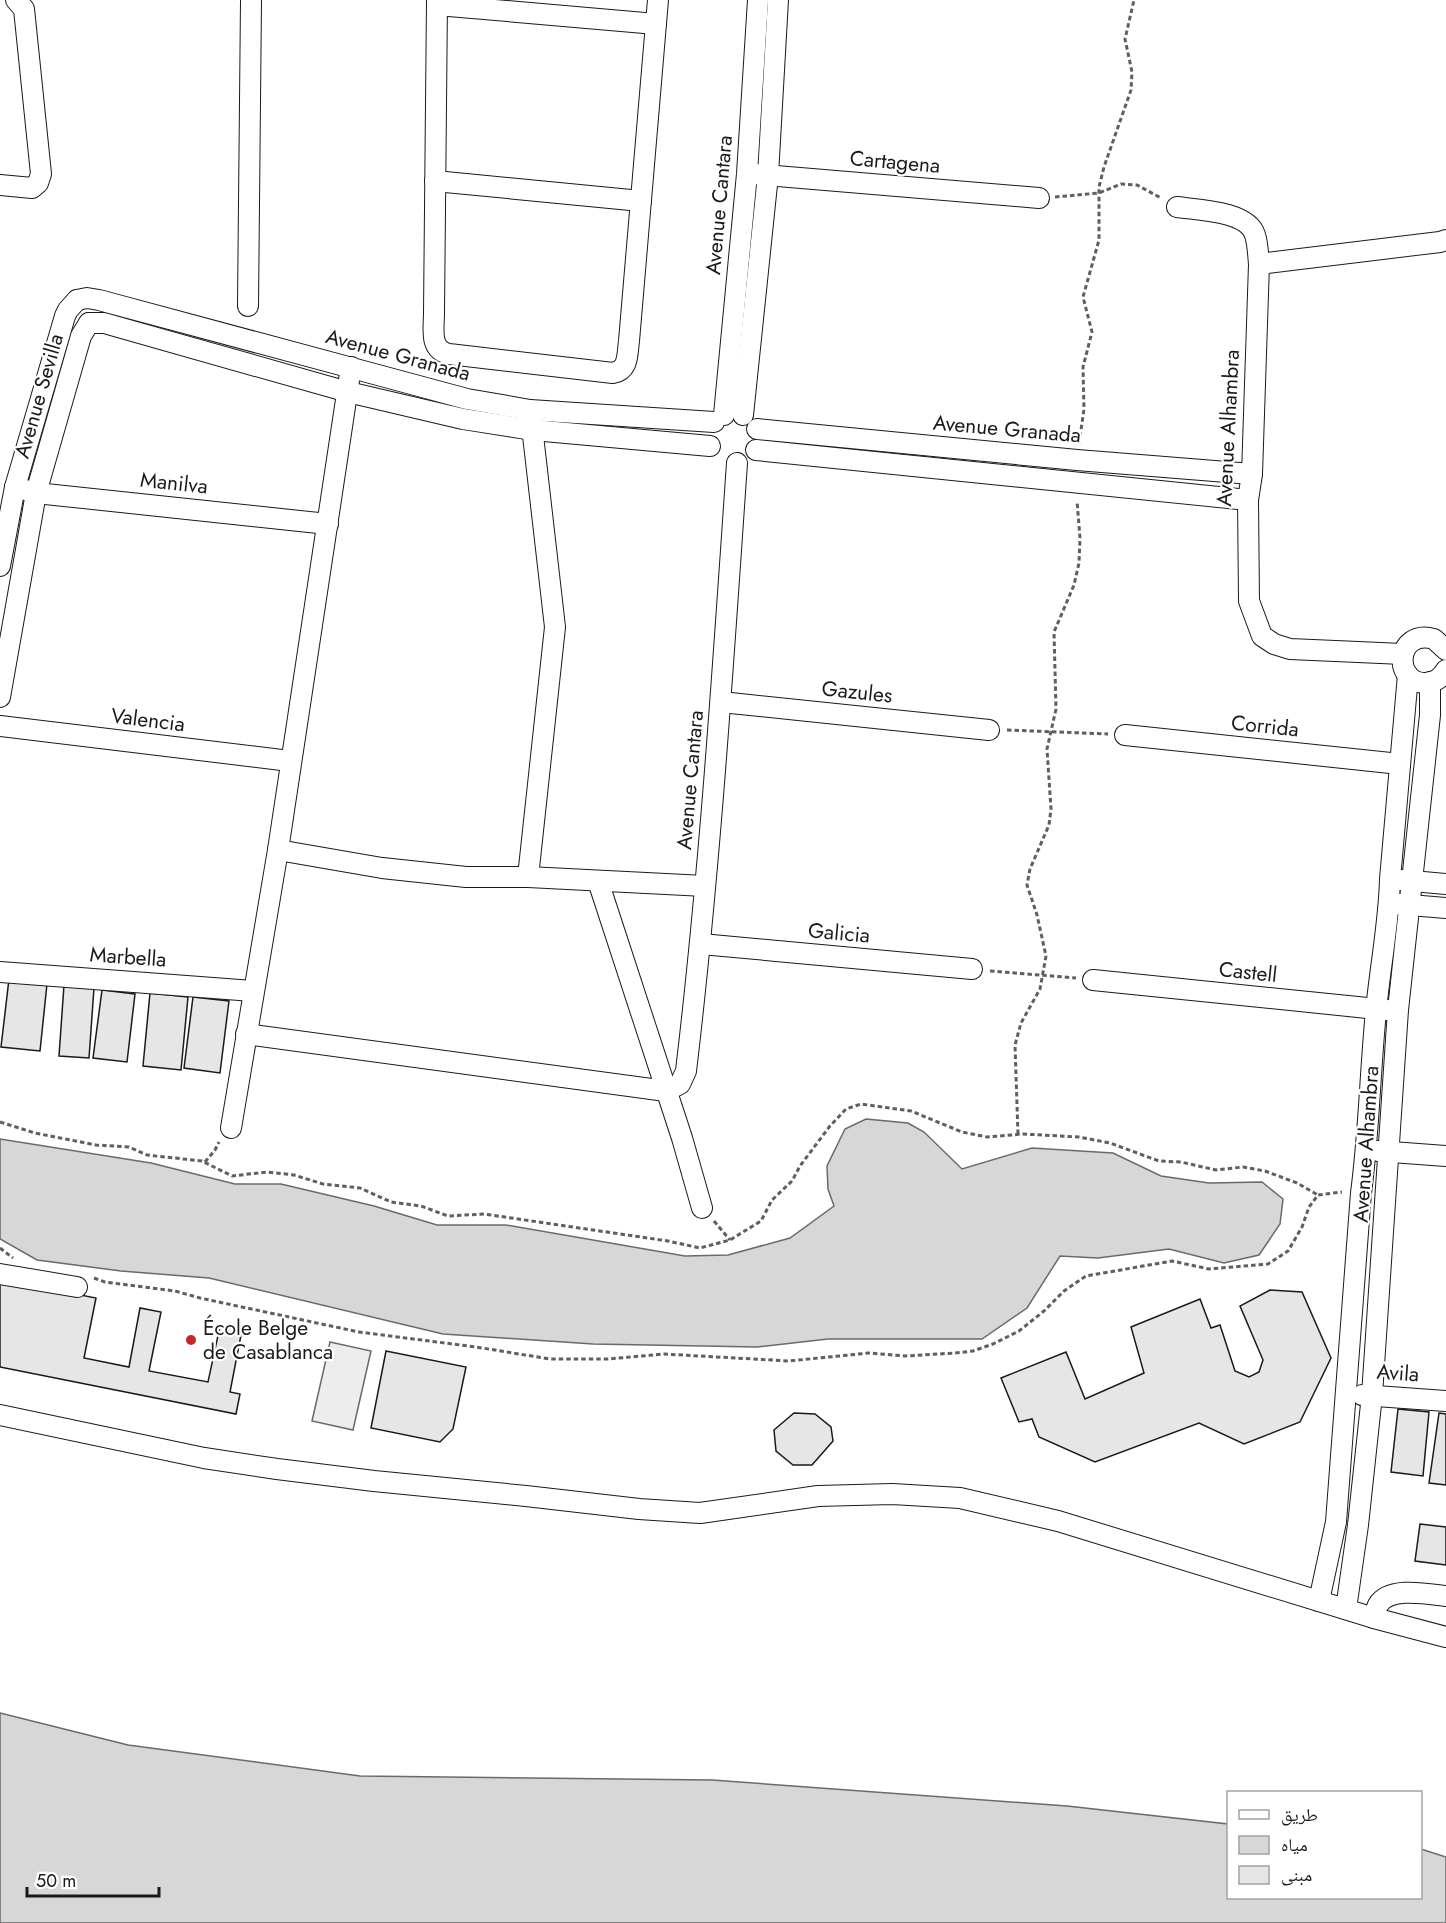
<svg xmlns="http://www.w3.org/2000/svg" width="1446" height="1923" viewBox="0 0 1446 1923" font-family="Jost,'Noto Naskh Arabic',sans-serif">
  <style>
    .built { fill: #ededed; stroke: #6a6a6a; stroke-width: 1.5 }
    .water { fill: #d7d7d7; stroke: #6a6a6a; stroke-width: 1.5 }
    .building { fill: #e6e6e6; stroke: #1a1a1a; stroke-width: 1.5 }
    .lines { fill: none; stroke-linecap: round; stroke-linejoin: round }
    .minor-casing { stroke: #1a1a1a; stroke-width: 22 }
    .path { stroke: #5f5f5f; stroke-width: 3; stroke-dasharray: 4.5 3; stroke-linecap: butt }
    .minor { stroke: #fff; stroke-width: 20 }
    .poi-dot { fill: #c62828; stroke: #fff; stroke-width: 2 }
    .labels { text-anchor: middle; stroke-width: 4.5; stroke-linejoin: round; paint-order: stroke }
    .street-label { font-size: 21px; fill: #1a1a1a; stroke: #fff }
    .poi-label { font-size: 21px; fill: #1a1a1a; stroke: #fff; text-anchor: start }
  </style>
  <rect width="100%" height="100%" fill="#fff"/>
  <polygon class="built" points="330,1342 371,1351 353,1430 312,1421"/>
  <g class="water">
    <polygon points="866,1119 908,1123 924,1132 962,1169 1032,1148 1113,1153 1161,1176 1209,1183 1262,1182 1283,1199 1280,1224 1259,1255 1224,1263 1169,1249 1098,1258 1060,1256 1027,1308 982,1339 828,1339 757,1347 593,1344 443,1334 209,1278 121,1271 37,1260 0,1239 0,1139 151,1163 235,1184 281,1184 374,1206 437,1225 506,1225 685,1256 728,1255 790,1238 834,1206 828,1189 827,1166 845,1129"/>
    <polygon points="0,1713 128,1745 360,1776 712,1780 1067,1806 1228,1824 1228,1898 1420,1898 1421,1849 1446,1857 1446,1923 0,1923"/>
  </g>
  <g class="building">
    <polygon points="9,979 47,984 40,1051 1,1047"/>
    <polygon points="64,985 94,988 89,1058 59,1056"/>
    <polygon points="102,990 135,994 127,1062 93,1058"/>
    <polygon points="150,993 188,997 181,1070 143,1066"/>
    <polygon points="193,997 229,1001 220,1073 184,1068"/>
    <polygon points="0,1279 96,1298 84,1358 129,1367 140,1308 161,1312 149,1371 208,1382 220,1326 242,1330 230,1392 240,1394 236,1414 0,1367"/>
    <polygon points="1270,1290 1302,1292 1331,1358 1300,1422 1244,1444 1199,1423 1095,1462 1039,1437 1032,1419 1019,1422 1001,1378 1066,1352 1085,1399 1144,1373 1131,1327 1200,1299 1211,1328 1220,1325 1235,1371 1249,1377 1259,1372 1263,1360 1240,1306"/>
    <polygon points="386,1351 466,1367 453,1429 440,1442 371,1428"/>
    <polygon points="1398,1409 1429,1412 1423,1476 1391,1472"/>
    <polygon points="794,1413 815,1414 831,1427 833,1441 812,1465 793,1465 776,1451 774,1430"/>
    <polygon points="1439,1413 1446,1414 1446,1485 1429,1483"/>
    <polygon points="1420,1524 1446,1527 1446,1565 1415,1561"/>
  </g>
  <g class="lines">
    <g class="minor-casing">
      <g id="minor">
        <path d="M437 0 434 313C434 329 429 350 449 354L613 373C629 370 627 355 629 341L658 0"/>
        <polyline points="437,5 656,24"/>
        <polyline points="754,174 1039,198"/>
        <polyline points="435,181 641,201"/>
        <polyline points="0,185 32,188 38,183 41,174 24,9 16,0"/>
        <path d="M1177 207C1198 210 1248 211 1255 235 1258 244 1258 255 1259 264"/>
        <polyline points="77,300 87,298 99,300 467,399 530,410 714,422"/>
        <polyline points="248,306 251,0"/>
        <polyline points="89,323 104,323 348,392 463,419 533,430 710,446"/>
        <polyline points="724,415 747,174 758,0"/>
        <polyline points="743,415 768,175 778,0"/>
        <polyline points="757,429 1077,460 1252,474"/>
        <polyline points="756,450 1248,500"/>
        <polyline points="15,487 36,493 328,524"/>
        <polyline points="0,566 15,487 65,316 68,310 77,300"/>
        <path d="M1446 650 1434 639C1395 628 1392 685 1427 683 1436 682 1442 677 1446 670"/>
        <polyline points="1403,654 1290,649 1274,644 1262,636 1249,601 1248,500 1252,474 1259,264 1440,242 1446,240"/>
        <polyline points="0,697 36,493 81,336 89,323"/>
        <polyline points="721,702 989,730"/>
        <polyline points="0,726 290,761"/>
        <polyline points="1125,735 1400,764"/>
        <polyline points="278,850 382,868 466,877 528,877 705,886"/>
        <polyline points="528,877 555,627 531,418"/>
        <polyline points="1401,880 1446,884"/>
        <polyline points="598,881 682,1138 702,1208"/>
        <polyline points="1398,904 1446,908"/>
        <polyline points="701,944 972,969"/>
        <polyline points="0,972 253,991"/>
        <polyline points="1093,980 1387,1010"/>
        <polyline points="246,1034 666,1091"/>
        <path d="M666 1091 680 1084 686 1071C710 869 723 666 737 463"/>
        <polyline points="231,1128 278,850 351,367"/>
        <polyline points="1378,1151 1446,1156"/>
        <polyline points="0,1274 77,1287"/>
        <polyline points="1362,1395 1446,1401"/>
        <polyline points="0,1415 204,1458 277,1469 374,1481 526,1496 639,1509 700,1513 818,1496 892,1494 960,1498 1058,1521 1374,1618 1446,1637"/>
        <path d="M1319 1601 1336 1522 1361 1193C1369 1133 1370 1072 1376 1011 1380 967 1389 923 1390 879L1408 675"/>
        <polyline points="1346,1609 1358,1525 1372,1395 1398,1010 1430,715 1430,682"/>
        <path d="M1374 1618C1375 1614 1376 1609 1378 1605 1389 1586 1428 1594 1446 1596"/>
      </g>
    </g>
    <g class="path">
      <polyline points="1055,197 1099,193 1121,184 1137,185 1161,198"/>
      <polyline points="1079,444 1084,409 1083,367 1092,332 1083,297 1099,240 1099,187 1104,167 1131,90 1132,72 1125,39 1134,0"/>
      <polyline points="1007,730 1108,734"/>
      <polyline points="990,971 1076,978"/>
      <polyline points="0,1122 35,1133 96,1145 129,1147 147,1155 202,1161 232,1176 267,1172 294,1175 323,1184 360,1188 391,1202 421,1206 448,1216 484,1214 668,1241 700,1248 730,1240 761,1221 772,1200 792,1181 800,1166 830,1126 846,1109 861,1104 911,1111 962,1132 987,1137 1023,1134 1079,1137 1110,1143 1159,1161 1181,1162 1216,1170 1243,1167 1265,1171 1297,1183 1318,1195"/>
      <polyline points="1018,1134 1015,1045 1021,1023 1040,989 1046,956 1037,915 1027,885 1030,869 1049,825 1051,809 1047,749 1056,709 1054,632 1074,585 1079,563 1080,538 1077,501"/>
      <polyline points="205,1162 215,1150 219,1142"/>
      <polyline points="714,1221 730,1240"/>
      <polyline points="0,1248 13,1258"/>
      <polyline points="94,1278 105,1282 175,1291 200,1298 359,1332 476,1347 550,1359 608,1359 664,1354 789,1361 869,1353 905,1356 955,1353 973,1351 993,1344 1019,1331 1044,1311 1064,1291 1086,1276 1172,1261 1209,1269 1268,1264 1288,1251 1302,1227 1309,1207 1318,1195 1342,1192"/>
    </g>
    <use href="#minor" class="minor"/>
  </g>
  <circle class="poi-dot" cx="191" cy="1340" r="6"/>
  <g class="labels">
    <g class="street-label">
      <text transform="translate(895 162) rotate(5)" y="7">Cartagena</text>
      <text transform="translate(719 205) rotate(-85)" y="7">Avenue Cantara</text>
      <text transform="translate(398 355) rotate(15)" y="7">Avenue Granada</text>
      <text transform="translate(39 396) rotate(-74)" y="7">Avenue Sevilla</text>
      <text transform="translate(1228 428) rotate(-87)" y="7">Avenue Alhambra</text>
      <text transform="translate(1007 429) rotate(5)" y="7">Avenue Granada</text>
      <text transform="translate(174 483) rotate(6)" y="7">Manilva</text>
      <text transform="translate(857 692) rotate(6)" y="7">Gazules</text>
      <text transform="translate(148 720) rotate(7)" y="7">Valencia</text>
      <text transform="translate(1265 726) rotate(6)" y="7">Corrida</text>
      <text transform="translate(690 780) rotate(-85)" y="7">Avenue Cantara</text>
      <text transform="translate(839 933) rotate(5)" y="7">Galicia</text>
      <text transform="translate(128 957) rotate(4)" y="7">Marbella</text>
      <text transform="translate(1248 972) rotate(6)" y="7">Castell</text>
      <text transform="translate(1366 1144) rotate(-86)" y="7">Avenue Alhambra</text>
      <text transform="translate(1398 1373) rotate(4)" y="7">Avila</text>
    </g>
    <g class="poi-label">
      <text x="203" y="1335">École Belge<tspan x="203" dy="24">de Casablanca</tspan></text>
    </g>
  </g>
  <rect x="1227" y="1791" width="195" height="108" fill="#ffffff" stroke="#a3a3a3" stroke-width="1.5"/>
  <rect x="1239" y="1810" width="30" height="9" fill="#ffffff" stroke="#a3a3a3" stroke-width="1.5"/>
  <text x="1281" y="1821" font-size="18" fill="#1a1a1a">طريق</text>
  <rect x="1239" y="1836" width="30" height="18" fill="#d7d7d7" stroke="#a3a3a3" stroke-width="1.5"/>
  <text x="1281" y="1851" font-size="18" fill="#1a1a1a">مياه</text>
  <rect x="1239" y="1866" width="30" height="18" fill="#e6e6e6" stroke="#a3a3a3" stroke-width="1.5"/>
  <text x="1281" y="1881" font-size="18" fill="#1a1a1a">مبنى</text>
  <path d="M27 1887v9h132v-9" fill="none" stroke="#1a1a1a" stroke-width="3"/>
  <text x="36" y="1887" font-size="18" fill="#1a1a1a" stroke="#ffffff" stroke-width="4.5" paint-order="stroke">50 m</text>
</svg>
